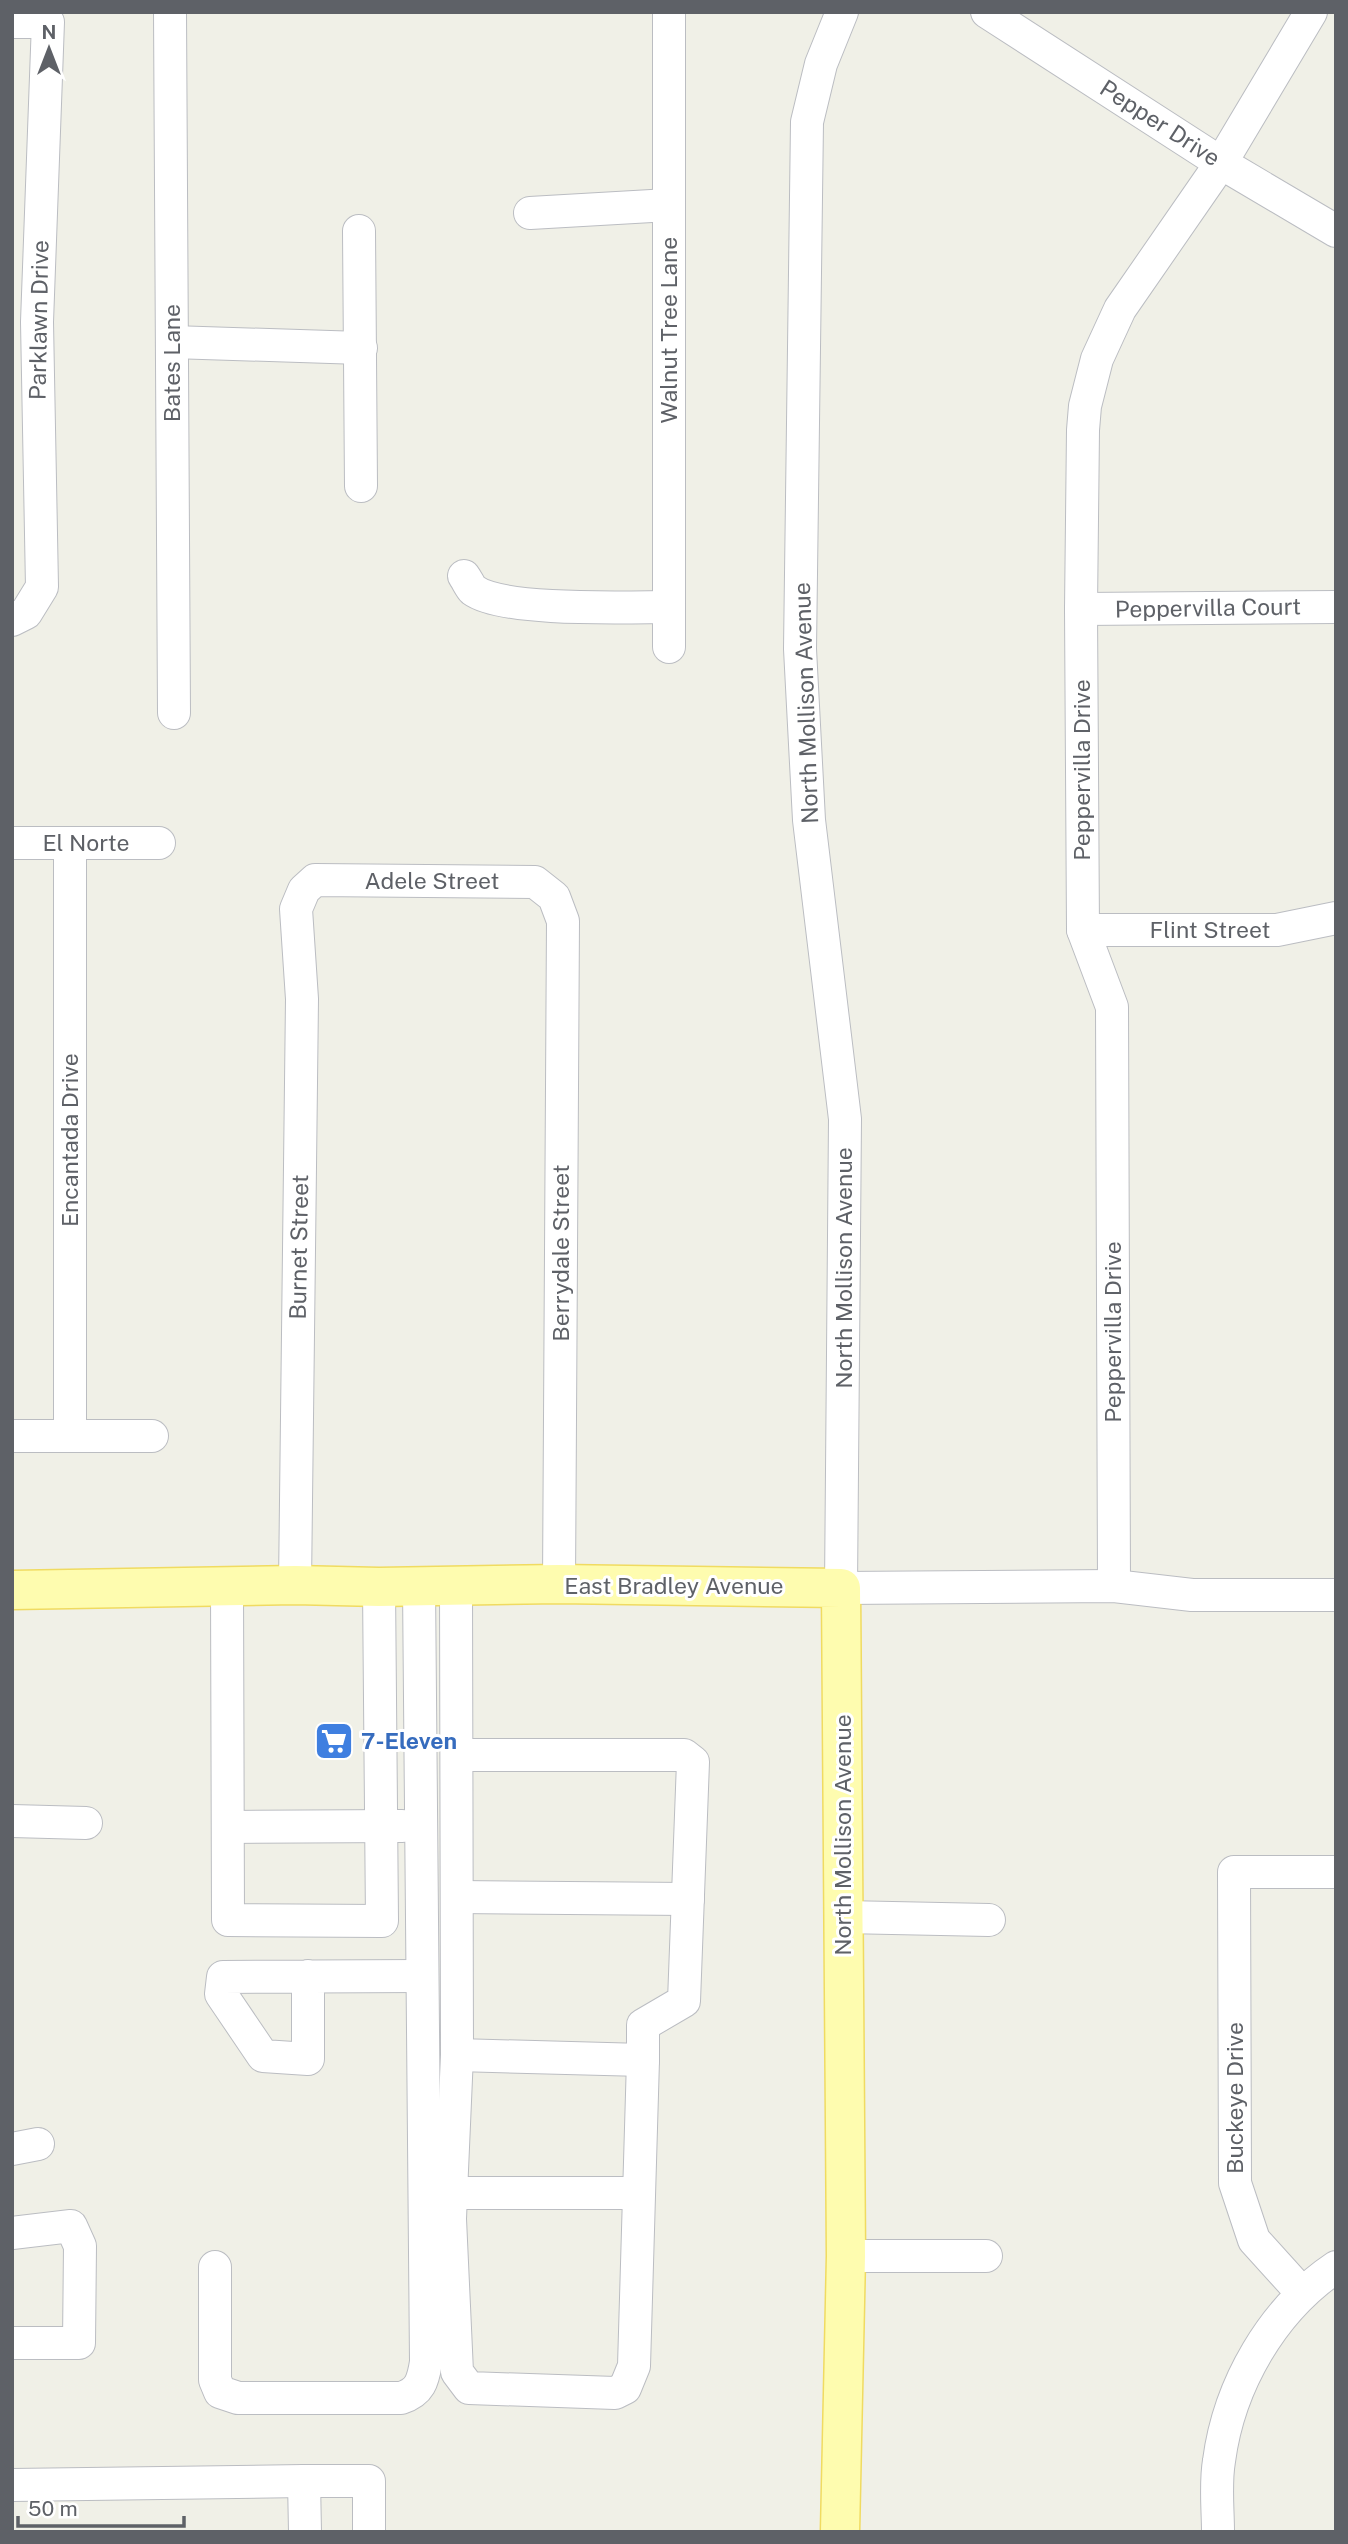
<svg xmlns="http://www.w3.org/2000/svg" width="1348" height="2544" viewBox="0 0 1348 2544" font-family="'Public Sans',sans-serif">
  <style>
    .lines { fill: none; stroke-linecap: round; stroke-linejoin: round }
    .minor-casing { stroke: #bbbdc2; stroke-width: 34 }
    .major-casing { stroke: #f0db61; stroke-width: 41 }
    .minor { stroke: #fff; stroke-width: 32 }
    .major { stroke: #fefcaf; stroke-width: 38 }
    .labels { text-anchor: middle; stroke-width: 6; stroke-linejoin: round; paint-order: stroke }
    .street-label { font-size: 23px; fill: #5e6167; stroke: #fff }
    .shop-label { font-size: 23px; font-weight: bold; fill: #366cbe; stroke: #fff; text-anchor: start }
  </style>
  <rect width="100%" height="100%" fill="#f0f0e7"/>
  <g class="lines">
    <g class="minor-casing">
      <g id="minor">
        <polyline points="170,12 174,713"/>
        <polyline points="669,12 669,647"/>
        <polyline points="842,12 821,64 807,122 800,649 809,820 845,1119 841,1588 1114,1586 1192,1595 1336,1595"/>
        <polyline points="987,12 1221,163 1336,231"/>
        <polyline points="12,22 48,22 37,322 42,587 26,613 12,620"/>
        <polyline points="530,213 669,205"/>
        <polyline points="359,231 361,486"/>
        <polyline points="172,342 361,348"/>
        <path d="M464 576C467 580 470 587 473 590 503 612 629 607 669 607"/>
        <polyline points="1081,609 1336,607"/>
        <polyline points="12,843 159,843"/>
        <polyline points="70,843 70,1436"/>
        <polyline points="1083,930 1277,930 1336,918"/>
        <polyline points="12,1436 152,1436"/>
        <polyline points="295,1585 302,999 296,909 304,890 315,880 535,882 554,897 563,921 559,1584"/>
        <polyline points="227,1586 228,1920 382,1921 379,1587"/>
        <polyline points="1114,1586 1112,1007 1083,930 1081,609 1083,430 1085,406 1097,359 1120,309 1221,163 1311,12"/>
        <polyline points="457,1755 684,1755 693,1762 684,2001 643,2025 643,2060 634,2366 625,2388 615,2393 469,2388 457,2372 450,2219 451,2193 639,2193"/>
        <polyline points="12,1821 86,1823"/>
        <polyline points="228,1827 402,1826"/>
        <polyline points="457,1897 688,1899"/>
        <polyline points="844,1917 989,1920"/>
        <polyline points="308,1976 308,2059 263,2056 221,1994 223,1977 422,1976"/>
        <polyline points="457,2055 643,2060"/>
        <polyline points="12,2149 38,2144"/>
        <polyline points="451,2193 457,2055 456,1585"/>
        <polyline points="12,2233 71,2226 80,2246 79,2343 12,2343"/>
        <polyline points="846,2256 986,2256"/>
        <path d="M215 2267V2380L220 2392 238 2398H401C420 2392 423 2381 426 2362L419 1586"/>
        <polyline points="1302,2293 1254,2240 1235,2183 1234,1872 1336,1872"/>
        <polyline points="12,2485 304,2481"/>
        <polyline points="305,2532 304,2481 369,2481 369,2532"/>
        <path d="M1218 2532C1218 2509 1215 2484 1219 2461 1229 2385 1272 2310 1336 2267"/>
      </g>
    </g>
    <g class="major-casing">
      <polyline id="major" points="12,1590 295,1585 379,1587 559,1584 841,1588 846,2256 840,2532"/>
    </g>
    <use href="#minor" class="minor"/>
    <use href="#major" class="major"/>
  </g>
  <defs>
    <g id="supermarket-square" transform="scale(2.0125)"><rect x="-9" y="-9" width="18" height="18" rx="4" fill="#3f7fe0" stroke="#fff"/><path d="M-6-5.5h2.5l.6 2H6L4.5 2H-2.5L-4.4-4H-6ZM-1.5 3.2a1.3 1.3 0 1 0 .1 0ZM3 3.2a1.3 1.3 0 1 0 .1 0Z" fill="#fff"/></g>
  </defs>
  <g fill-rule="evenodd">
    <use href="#supermarket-square" x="334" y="1741"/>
  </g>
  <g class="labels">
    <g class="street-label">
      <text transform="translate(1160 123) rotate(33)" y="8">Pepper Drive</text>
      <text transform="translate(39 320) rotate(-89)" y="8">Parklawn Drive</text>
      <text transform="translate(669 330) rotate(-90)" y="8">Walnut Tree Lane</text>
      <text transform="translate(172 363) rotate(-90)" y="8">Bates Lane</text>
      <text transform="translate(1208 608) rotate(-1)" y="8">Peppervilla Court</text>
      <text transform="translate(806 703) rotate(-92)" y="8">North Mollison Avenue</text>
      <text transform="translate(1082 770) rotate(-90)" y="8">Peppervilla Drive</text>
      <text x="86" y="851">El Norte</text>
      <text x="432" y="889">Adele Street</text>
      <text x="1210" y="938">Flint Street</text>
      <text transform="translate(70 1140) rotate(-90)" y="8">Encantada Drive</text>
      <text transform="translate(299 1247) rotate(-89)" y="8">Burnet Street</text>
      <text transform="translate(561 1253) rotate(-90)" y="8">Berrydale Street</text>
      <text transform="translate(844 1268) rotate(-90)" y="8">North Mollison Avenue</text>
      <text transform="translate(1113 1332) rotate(-90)" y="8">Peppervilla Drive</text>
      <text x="674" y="1594">East Bradley Avenue</text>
      <text transform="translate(843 1835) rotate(-90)" y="8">North Mollison Avenue</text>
      <text transform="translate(1235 2098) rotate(-90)" y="8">Buckeye Drive</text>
    </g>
    <g class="shop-label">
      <text x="361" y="1749">7-Eleven</text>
    </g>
  </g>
  <rect width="1348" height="2544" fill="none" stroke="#5e6167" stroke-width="28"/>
  <g transform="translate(49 49)" stroke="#ffffff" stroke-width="5" paint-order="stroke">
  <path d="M0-5L12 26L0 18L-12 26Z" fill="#5e6167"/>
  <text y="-10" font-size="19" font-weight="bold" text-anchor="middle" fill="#5e6167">N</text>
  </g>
  <path d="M18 2516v10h166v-10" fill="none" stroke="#5e6167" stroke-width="3.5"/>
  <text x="28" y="2516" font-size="21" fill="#5e6167" stroke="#ffffff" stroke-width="5" paint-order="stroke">50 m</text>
</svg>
